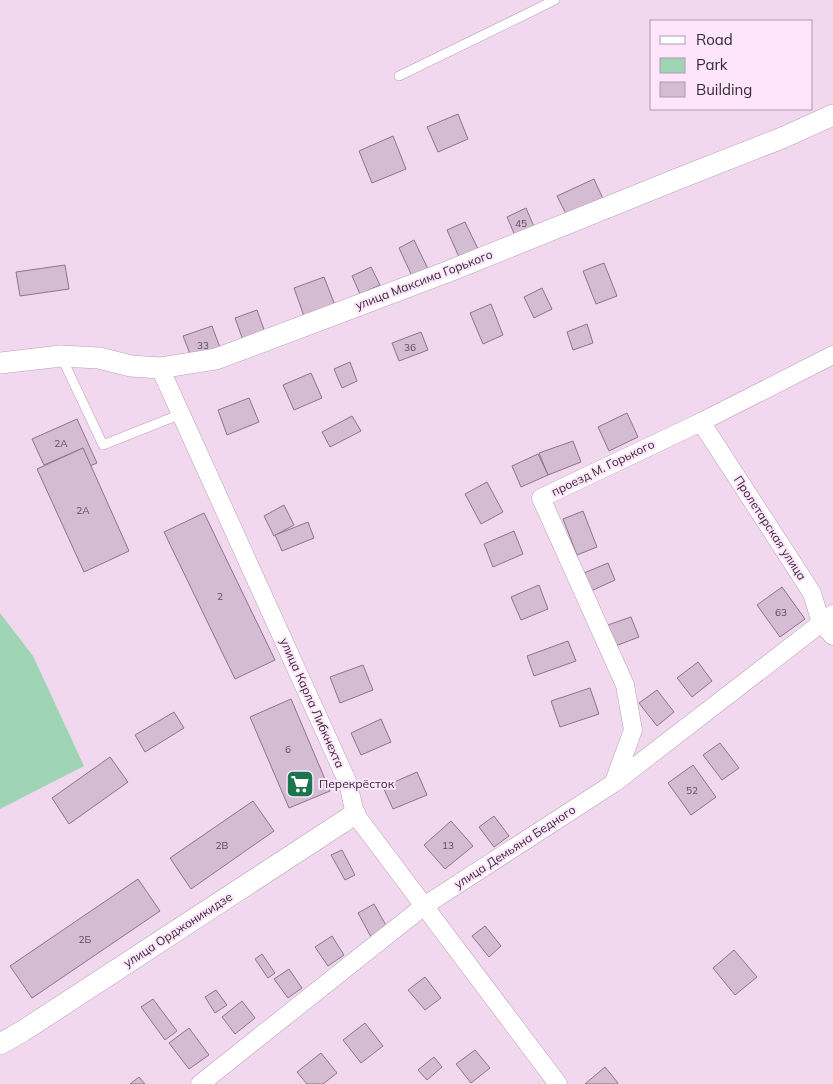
<svg xmlns="http://www.w3.org/2000/svg" width="833" height="1084" viewBox="0 0 833 1084" font-family="Mulish,sans-serif">
  <style>
    .green { fill: #9fd5b5 }
    .building { fill: #d4bcd2; stroke: #8c768b }
    .lines { fill: none; stroke-linecap: round; stroke-linejoin: round }
    .service-casing { stroke: #b8a1b7; stroke-width: 10 }
    .minor-casing { stroke: #b8a1b7; stroke-width: 19 }
    .tertiary-casing { stroke: #b8a1b7; stroke-width: 22 }
    .service { stroke: #fff; stroke-width: 9 }
    .minor { stroke: #fff; stroke-width: 18 }
    .tertiary { stroke: #fff; stroke-width: 21 }
    .labels { text-anchor: middle; stroke-width: 4; stroke-linejoin: round; paint-order: stroke }
    .number-label { font-size: 10px; fill: #5b4e5a }
    .street-label { font-size: 12px; fill: #332a32; stroke: #fee5fc }
    .poi-label { font-size: 12px; fill: #332a32; stroke: #fee5fc; text-anchor: start }
  </style>
  <rect width="100%" height="100%" fill="#f1d8ef"/>
  <polygon class="green" points="0,613 33,656 84,766 0,809"/>
  <g class="building">
    <polygon points="458,114 468,139 438,152 427,127"/>
    <polygon points="393,136 406,169 372,183 359,151"/>
    <polygon points="594,179 604,201 568,218 557,196"/>
    <polygon points="526,208 535,229 516,238 507,217"/>
    <polygon points="465,222 478,249 459,257 447,230"/>
    <polygon points="414,240 428,269 412,276 399,248"/>
    <polygon points="604,263 617,296 596,304 583,271"/>
    <polygon points="65,265 69,289 20,296 16,272"/>
    <polygon points="371,267 380,285 360,294 352,276"/>
    <polygon points="324,277 336,308 305,319 294,288"/>
    <polygon points="542,288 552,309 534,318 524,297"/>
    <polygon points="491,304 503,335 483,344 470,313"/>
    <polygon points="257,310 266,335 244,343 235,318"/>
    <polygon points="587,324 593,343 573,350 567,332"/>
    <polygon points="212,326 222,353 194,364 183,336"/>
    <polygon points="421,332 428,350 399,361 392,343"/>
    <polygon points="350,362 357,381 342,388 334,369"/>
    <polygon points="311,373 322,398 294,410 283,385"/>
    <polygon points="249,398 259,422 227,435 218,410"/>
    <polygon points="627,413 638,437 609,451 598,427"/>
    <polygon points="352,416 361,431 330,447 322,432"/>
    <polygon points="77,419 97,463 90,466 83,448 44,465 32,439"/>
    <polygon points="573,441 581,462 548,475 539,453"/>
    <polygon points="83,448 129,551 84,572 37,469"/>
    <polygon points="538,454 548,475 521,487 512,466"/>
    <polygon points="487,482 503,512 481,524 465,494"/>
    <polygon points="284,505 294,525 274,536 264,516"/>
    <polygon points="583,511 597,547 577,555 563,519"/>
    <polygon points="204,513 275,660 235,679 164,532"/>
    <polygon points="308,522 314,538 282,551 275,535"/>
    <polygon points="514,531 523,554 493,567 484,544"/>
    <polygon points="608,563 615,580 591,591 584,573"/>
    <polygon points="539,585 548,609 521,620 511,597"/>
    <polygon points="782,587 805,619 780,637 757,605"/>
    <polygon points="631,617 639,637 610,648 602,627"/>
    <polygon points="568,641 576,661 534,676 527,656"/>
    <polygon points="698,662 712,681 692,697 677,678"/>
    <polygon points="363,665 373,690 340,703 330,677"/>
    <polygon points="590,688 599,714 560,727 551,701"/>
    <polygon points="657,690 674,712 657,726 639,703"/>
    <polygon points="291,699 330,791 289,808 250,717"/>
    <polygon points="174,712 184,728 145,752 135,735"/>
    <polygon points="381,719 391,742 361,755 351,733"/>
    <polygon points="720,743 739,768 722,780 703,755"/>
    <polygon points="110,757 128,782 69,824 52,798"/>
    <polygon points="693,765 716,797 691,815 668,783"/>
    <polygon points="417,772 427,795 393,809 383,787"/>
    <polygon points="253,801 274,831 191,889 170,858"/>
    <polygon points="494,816 509,836 494,847 479,827"/>
    <polygon points="451,821 473,846 445,869 424,845"/>
    <polygon points="342,850 355,875 345,880 331,855"/>
    <polygon points="138,879 160,911 32,998 10,966"/>
    <polygon points="374,904 387,927 371,937 358,913"/>
    <polygon points="485,926 501,946 489,957 472,936"/>
    <polygon points="332,936 344,955 328,966 315,947"/>
    <polygon points="734,950 757,977 735,995 713,968"/>
    <polygon points="262,954 275,973 268,978 255,959"/>
    <polygon points="289,969 302,988 288,998 274,979"/>
    <polygon points="425,977 441,998 425,1010 408,990"/>
    <polygon points="216,990 227,1005 215,1013 205,997"/>
    <polygon points="153,999 177,1031 165,1040 141,1007"/>
    <polygon points="242,1001 255,1018 235,1034 222,1017"/>
    <polygon points="365,1023 383,1046 361,1063 343,1040"/>
    <polygon points="189,1028 209,1055 189,1069 169,1043"/>
    <polygon points="475,1050 490,1068 471,1083 456,1064"/>
    <polygon points="321,1053 337,1073 323,1084 307,1084 297,1072"/>
    <polygon points="434,1057 442,1067 427,1080 418,1070"/>
    <polygon points="605,1067 618,1083 617,1084 585,1084"/>
    <polygon points="139,1077 145,1084 130,1084"/>
  </g>
  <g class="lines">
    <g class="service-casing">
      <g id="service">
        <polyline points="399,76 555,0"/>
        <polyline points="61,356 103,445 181,414"/>
      </g>
    </g>
    <g class="minor-casing">
      <g id="minor">
        <polyline points="160,368 348,783 355,814 558,1084"/>
        <polyline points="701,422 812,593 821,623 833,636"/>
        <polyline points="614,782 633,730 625,685 541,498 701,422 833,355"/>
        <polyline points="200,1084 424,906 614,783 833,614"/>
      </g>
    </g>
    <g class="tertiary-casing">
      <g id="tertiary">
        <polyline points="0,363 61,356 99,358 131,366 160,368 216,359 447,272 680,178 782,138 833,115"/>
        <polyline points="0,1044 23,1031 355,814"/>
      </g>
    </g>
    <use href="#service" class="service"/>
    <use href="#minor" class="minor"/>
    <use href="#tertiary" class="tertiary"/>
  </g>
  <defs>
    <g id="supermarket-square" transform="scale(1.4375)"><rect x="-9" y="-9" width="18" height="18" rx="4" fill="#1a774d" stroke="#fee5fc"/><path d="M-6-5.5h2.5l.6 2H6L4.5 2H-2.5L-4.4-4H-6ZM-1.5 3.2a1.3 1.3 0 1 0 .1 0ZM3 3.2a1.3 1.3 0 1 0 .1 0Z" fill="#fff"/></g>
  </defs>
  <g fill-rule="evenodd">
    <use href="#supermarket-square" x="300" y="784"/>
  </g>
  <g class="labels">
    <g class="number-label">
      <text x="521" y="227">45</text>
      <text x="203" y="349">33</text>
      <text x="410" y="351">36</text>
      <text x="61" y="447">2А</text>
      <text x="83" y="514">2А</text>
      <text x="220" y="600">2</text>
      <text x="781" y="616">63</text>
      <text x="288" y="753">6</text>
      <text x="692" y="794">52</text>
      <text x="222" y="849">2В</text>
      <text x="448" y="849">13</text>
      <text x="85" y="943">2Б</text>
    </g>
    <g class="street-label">
      <text transform="translate(424 280) rotate(-21)" y="4">улица Максима Горького</text>
      <text transform="translate(603 468) rotate(-26)" y="4">проезд М. Горького</text>
      <text transform="translate(770 528) rotate(57)" y="4">Пролетарская улица</text>
      <text transform="translate(312 703) rotate(66)" y="4">улица Карла Либкнехта</text>
      <text transform="translate(515 847) rotate(-33)" y="4">улица Демьяна Бедного</text>
      <text transform="translate(178 930) rotate(-33)" y="4">улица Орджоникидзе</text>
    </g>
    <g class="poi-label">
      <text x="319" y="788">Перекрёсток</text>
    </g>
  </g>
  <rect x="650" y="20" width="162" height="90" fill="#fee5fc" stroke="#ad9aab"/>
  <rect x="660" y="36" width="25" height="8" fill="#ffffff" stroke="#ad9aab"/>
  <text x="696" y="45" font-size="15" fill="#332a32">Road</text>
  <rect x="660" y="58" width="25" height="15" fill="#9fd5b5" stroke="#ad9aab"/>
  <text x="696" y="70" font-size="15" fill="#332a32">Park</text>
  <rect x="660" y="82" width="25" height="15" fill="#d4bcd2" stroke="#ad9aab"/>
  <text x="696" y="95" font-size="15" fill="#332a32">Building</text>
</svg>
